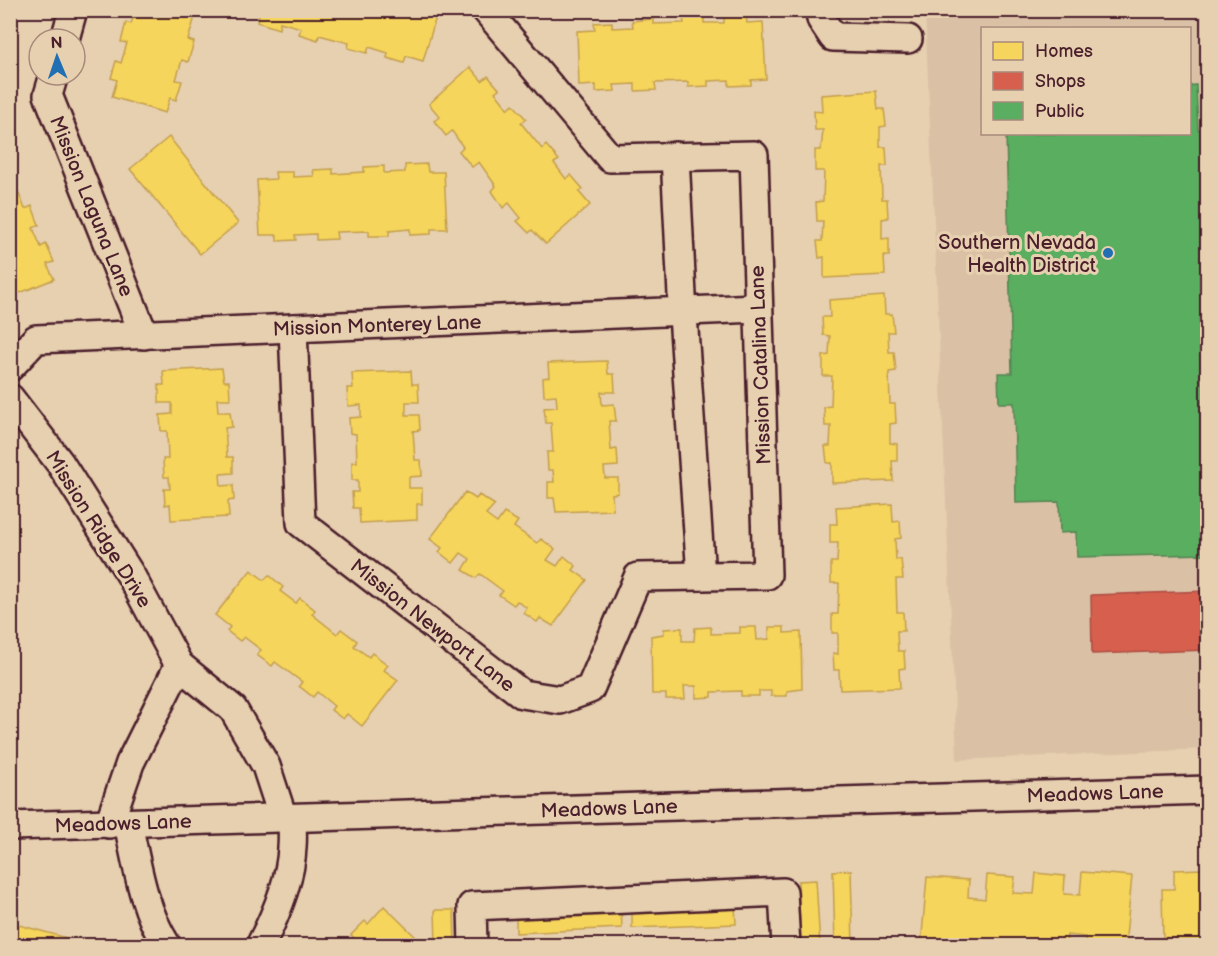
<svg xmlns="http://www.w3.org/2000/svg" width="1218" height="956" viewBox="0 0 1218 956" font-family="'Balsamiq Sans',sans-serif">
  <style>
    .built { fill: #dac1a5; fill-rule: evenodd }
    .homes { fill: #f6d55c; stroke: #c29e4d; stroke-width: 1.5 }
    .shops { fill: #d6604d; stroke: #ac4c43; stroke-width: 1.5 }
    .public { fill: #5aae61; stroke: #558351; stroke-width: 1.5 }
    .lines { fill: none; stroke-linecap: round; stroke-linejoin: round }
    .minor-casing { stroke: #4a1f2b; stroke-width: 32 }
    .minor { stroke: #e7d0b0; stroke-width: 27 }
    .poi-dot { fill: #1f6fb2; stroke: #e7d0b0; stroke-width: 2 }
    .labels { text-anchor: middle; stroke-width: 6; stroke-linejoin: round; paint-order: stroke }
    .street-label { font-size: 20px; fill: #4a1f2b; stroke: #e7d0b0 }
    .poi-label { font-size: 20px; fill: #4a1f2b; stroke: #e7d0b0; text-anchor: end }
  </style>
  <rect width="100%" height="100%" fill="#e7d0b0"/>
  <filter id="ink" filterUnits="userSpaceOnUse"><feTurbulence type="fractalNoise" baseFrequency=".0167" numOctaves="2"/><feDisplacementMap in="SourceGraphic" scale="12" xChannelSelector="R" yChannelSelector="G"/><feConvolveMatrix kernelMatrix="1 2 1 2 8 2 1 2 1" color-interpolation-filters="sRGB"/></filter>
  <g filter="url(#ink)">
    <path class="built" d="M925 11H1207V749L957 760ZM982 28H1190V134H982Z"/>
    <g class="homes">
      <polygon points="135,10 197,10 188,40 194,42 188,62 182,60 176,80 182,81 176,100 170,98 165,113 112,97 117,80 111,78 116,61 121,63 127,43 121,42 126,22 131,24"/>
      <polygon points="245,10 438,10 423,61 406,56 404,63 387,58 388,53 369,47 367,53 348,48 349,43 319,35 318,40 299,34 301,28 280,22 279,29 257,22 259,15"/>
      <polygon points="746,15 747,23 763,22 766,79 751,80 751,85 729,86 729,80 708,81 708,86 688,87 688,82 655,83 656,90 635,91 635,84 614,85 615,91 596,92 596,85 579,86 577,31 595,30 594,23 612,22 612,28 633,27 632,21 653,19 653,24 684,23 683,18 704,17 704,23 724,23 724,16"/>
      <polygon points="470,67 482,81 488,76 499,89 495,92 508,109 513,104 526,119 521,123 542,149 546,145 559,160 554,163 566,179 571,175 583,189 579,192 590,205 546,244 532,230 529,233 517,221 521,218 509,203 503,208 492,191 496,186 479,162 472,167 459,151 463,147 452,131 446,136 434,121 440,117 429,104"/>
      <polygon points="876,91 878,109 884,109 886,126 880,127 880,147 886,147 887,166 881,166 882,199 887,199 888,218 882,219 882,239 889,238 889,256 884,256 885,275 824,278 824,257 819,258 817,241 822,241 823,221 817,221 816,202 823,201 824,171 815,171 815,150 821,150 823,130 815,130 814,111 822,112 821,95"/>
      <polygon points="169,137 238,223 200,254 130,169"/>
      <polygon points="10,158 18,176 13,179 25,209 32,206 39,225 33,228 41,247 46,244 54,262 47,264 54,279 10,297"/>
      <polygon points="427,164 428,172 444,172 447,229 431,229 431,234 410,235 410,229 389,231 389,236 369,236 369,231 336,232 337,239 316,240 316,234 295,235 296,240 277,241 277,235 260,235 257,180 276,179 275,172 293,172 293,177 314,176 313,170 333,169 333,174 364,172 364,167 384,166 384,173 405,172 405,165"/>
      <polygon points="884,296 885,314 892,314 894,332 888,332 889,352 894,352 896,371 889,372 890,404 895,404 896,423 890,424 890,443 897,444 897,461 892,461 893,481 832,483 832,463 827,463 825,446 830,446 831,426 825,426 824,407 831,406 832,376 823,376 823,356 829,355 830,336 823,335 822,317 830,317 829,300"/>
      <polygon points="607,361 608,374 614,374 615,392 601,392 602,405 614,404 616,421 609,421 611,450 617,449 618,466 604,467 605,478 618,478 618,493 612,494 613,510 556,512 554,498 548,498 548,482 554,482 553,470 548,470 547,452 553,452 551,423 546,423 544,408 557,407 556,395 544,396 543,378 549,377 548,363"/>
      <polygon points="222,368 224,381 229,381 230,399 217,399 218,412 230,412 232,427 225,428 227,457 233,457 233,473 220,474 221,486 233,485 234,500 228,501 229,517 171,520 170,504 165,505 164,489 170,489 169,477 164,477 163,459 168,459 167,431 161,431 160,415 172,414 172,403 159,403 159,385 164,385 163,371"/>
      <polygon points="411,371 412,384 418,384 419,402 406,402 406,415 419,415 420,430 413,431 415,460 421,460 422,476 409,477 409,488 422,488 422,504 417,504 417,520 360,523 359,508 353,508 352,492 358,492 358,480 352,480 352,462 357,462 356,434 350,433 349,418 361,417 361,405 348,406 347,388 353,388 352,373"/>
      <polygon points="465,492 476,499 479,495 495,505 486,515 497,523 504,513 518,521 514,527 537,543 541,539 555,549 547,560 557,566 564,556 576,566 573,570 587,580 553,626 540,618 537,622 524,613 527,608 517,601 514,605 499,595 503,591 480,574 476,578 463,570 470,559 461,553 453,563 439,552 442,548 430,539"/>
      <polygon points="892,504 893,522 900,521 901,538 895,539 896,560 901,559 903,579 896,579 897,612 903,612 904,631 897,631 898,651 904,651 905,668 899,669 900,688 840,690 839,670 834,670 833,653 838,654 838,633 832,633 832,614 838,614 839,583 831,583 831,562 837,562 838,543 830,543 830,524 837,524 836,507"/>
      <polygon points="251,570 264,580 269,575 283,587 280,591 296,603 300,598 315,610 312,614 337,634 341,629 357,641 354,646 369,657 372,653 388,665 384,670 398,680 362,726 347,714 343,719 331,710 334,706 317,692 313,697 299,686 302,682 275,662 272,666 257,655 261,650 244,637 240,641 227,631 230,627 215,615"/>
      <polygon points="711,627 711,634 740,633 740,627 756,627 757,640 769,639 769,627 784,627 784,633 801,632 802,689 787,691 787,696 771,696 771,691 759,691 759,696 741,696 741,691 712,692 712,697 696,698 696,686 684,686 685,699 666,699 666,694 652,694 651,636 664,634 664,629 682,628 682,641 694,641 695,628"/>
      <polygon points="1203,869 1203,889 1208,889 1208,933 1203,933 1203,946 1176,946 1176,938 1163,938 1162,889 1174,889 1174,870"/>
      <polygon points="851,870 853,946 835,946 833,871"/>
      <polygon points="1082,872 1132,876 1125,946 1085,946 1085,937 1067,935 1066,946 1037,946 1037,944 1017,942 1017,946 989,946 989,944 971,942 971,946 921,946 927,877 969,880 968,897 985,899 987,875 1015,877 1013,893 1034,894 1036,873 1065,876 1064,894 1080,895"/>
      <polygon points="816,880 820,946 801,946 798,881"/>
      <polygon points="735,905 736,924 632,928 632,909"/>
      <polygon points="384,906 424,945 424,946 348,946 355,939 351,935 365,921 368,924"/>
      <polygon points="621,909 622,928 516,933 516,913"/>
      <polygon points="435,910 454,910 455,946 436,946"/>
      <polygon points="19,925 67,938 65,946 14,946"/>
      <rect x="490" y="941" width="18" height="5"/>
      <polygon points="583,941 584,946 530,946 530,943"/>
    </g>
    <polygon class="shops" points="1208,591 1208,650 1092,654 1091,595"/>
    <polygon class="public" points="1196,85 1198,130 1208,130 1208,554 1077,557 1076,532 1060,533 1059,502 1016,503 1014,403 999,403 998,373 1012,373 1006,134 1190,134 1190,86"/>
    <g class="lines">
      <g class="minor-casing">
        <g id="minor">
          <polyline points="820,10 821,19 833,37 908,39"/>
          <polyline points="65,39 73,10"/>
          <polyline points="54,75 48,95 144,335"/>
          <polyline points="675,156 683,315 701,576"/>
          <polyline points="293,328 301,523 522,694 560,700 590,689 638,577 767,575 754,155 610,158 486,10"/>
          <polyline points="10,367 36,339 757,308"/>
          <polyline points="10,398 60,463 130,574 179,665 233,709 266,766 283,818"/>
          <path d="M128 823C137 865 143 909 167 946"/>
          <polyline points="109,824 130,763 179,665"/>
          <polyline points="10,826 1208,790"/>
          <path d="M260 946C275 917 291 880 292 847 293 837 292 828 292 818"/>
          <polyline points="473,946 472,906 783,892 786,946"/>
        </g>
      </g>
      <use href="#minor" class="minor"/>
    </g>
  </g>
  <circle class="poi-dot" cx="1108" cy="253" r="6"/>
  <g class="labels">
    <g class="street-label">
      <text transform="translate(92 206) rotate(68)" y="7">Mission Laguna Lane</text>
      <text transform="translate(377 325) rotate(-2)" y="7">Mission Monterey Lane</text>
      <text transform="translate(760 365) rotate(-92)" y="7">Mission Catalina Lane</text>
      <text transform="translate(99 529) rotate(58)" y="7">Mission Ridge Drive</text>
      <text transform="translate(433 625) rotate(38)" y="7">Mission Newport Lane</text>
      <text transform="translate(1095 793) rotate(-2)" y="7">Meadows Lane</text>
      <text transform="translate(609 808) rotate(-2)" y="7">Meadows Lane</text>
      <text transform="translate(123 823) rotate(-2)" y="7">Meadows Lane</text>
    </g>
    <g class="poi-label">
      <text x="1096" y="249">Southern Nevada<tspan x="1096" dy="23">Health District</tspan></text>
    </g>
  </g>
  <rect width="1218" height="956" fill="none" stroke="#e7d0b0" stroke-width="36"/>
  <rect x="18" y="18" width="1182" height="920" fill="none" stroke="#4a1f2b" stroke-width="2" filter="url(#ink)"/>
  <rect x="981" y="27" width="210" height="108" fill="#e7d0b0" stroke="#a8897b" stroke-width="1.5"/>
  <rect x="993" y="42" width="30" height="18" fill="#f6d55c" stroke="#a8897b" stroke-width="1.5"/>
  <text x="1035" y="57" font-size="18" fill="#4a1f2b">Homes</text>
  <rect x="993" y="72" width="30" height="18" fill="#d6604d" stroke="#a8897b" stroke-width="1.5"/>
  <text x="1035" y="87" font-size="18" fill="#4a1f2b">Shops</text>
  <rect x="993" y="102" width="30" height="18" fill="#5aae61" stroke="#a8897b" stroke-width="1.5"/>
  <text x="1035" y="117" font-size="18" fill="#4a1f2b">Public</text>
  <g transform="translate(57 57) rotate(358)"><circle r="28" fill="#e7d0b0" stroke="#a8897b" stroke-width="1.5"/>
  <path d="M0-4.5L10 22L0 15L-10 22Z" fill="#1f6fb2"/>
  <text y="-9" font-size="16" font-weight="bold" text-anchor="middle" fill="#4a1f2b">N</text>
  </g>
</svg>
